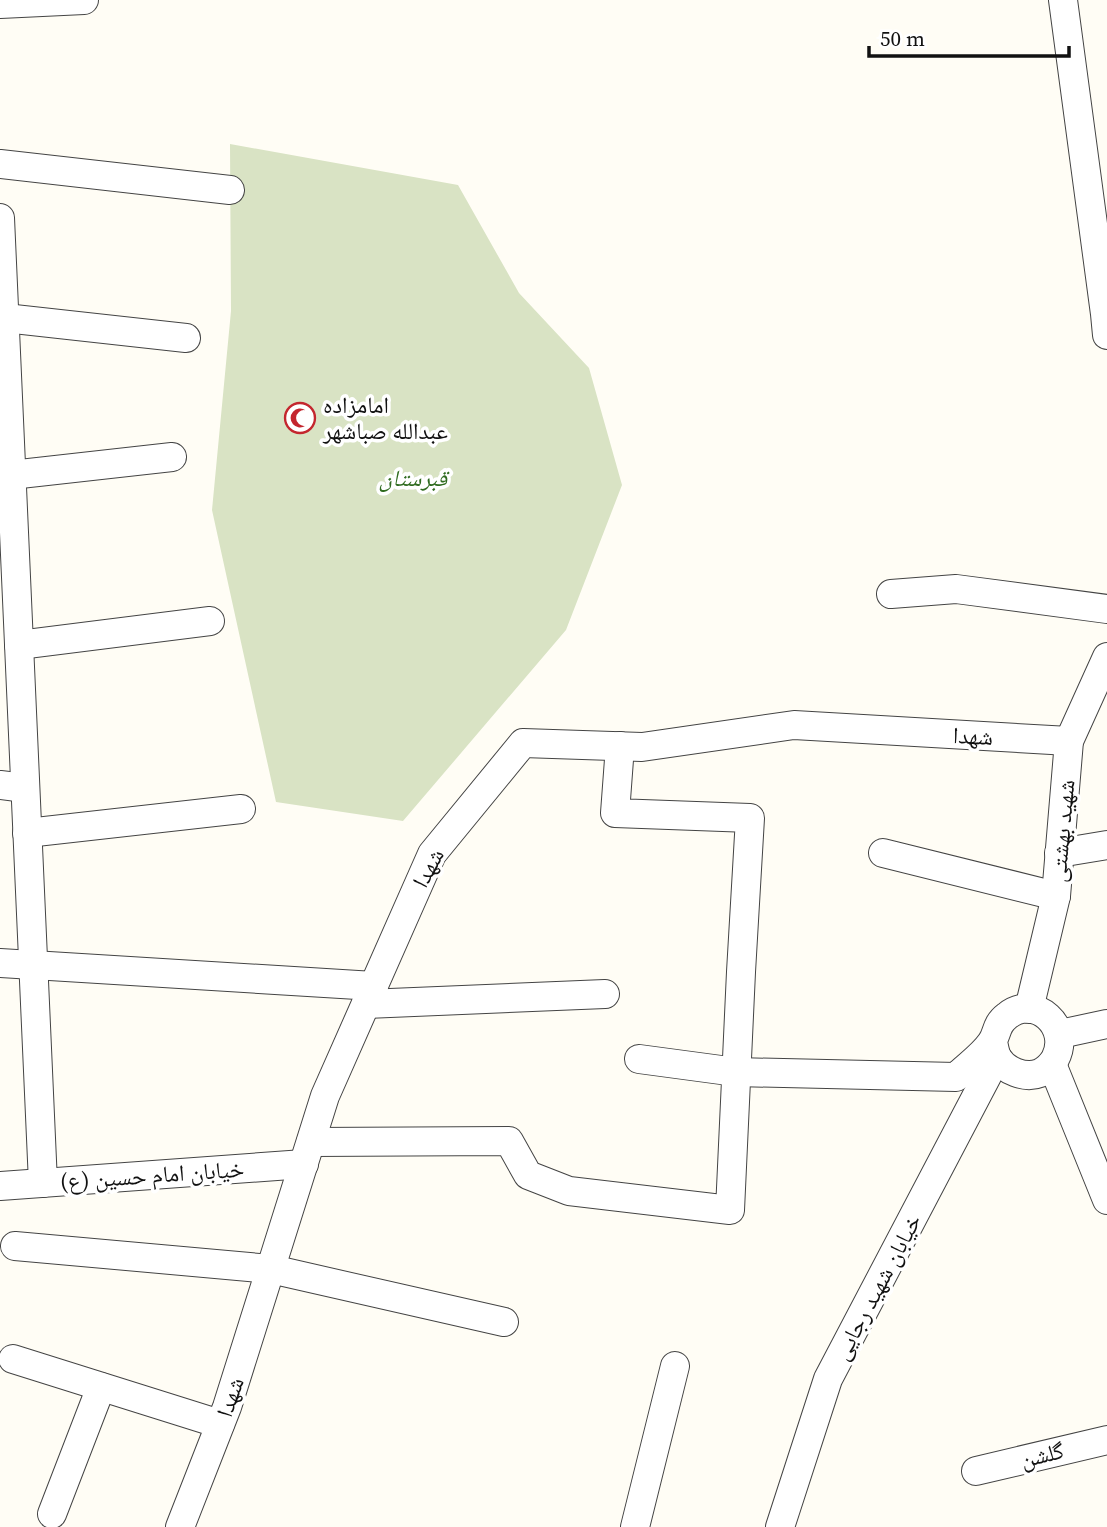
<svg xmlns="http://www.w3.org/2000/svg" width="1107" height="1527" viewBox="0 0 1107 1527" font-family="'Source Serif 4','Noto Naskh Arabic',serif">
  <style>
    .cemetery { fill: #d9e3c4 }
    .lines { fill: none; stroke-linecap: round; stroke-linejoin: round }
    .minor-casing { stroke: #444; stroke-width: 30 }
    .minor { stroke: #fff; stroke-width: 28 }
    .labels { text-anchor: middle; stroke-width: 7; stroke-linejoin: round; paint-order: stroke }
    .poi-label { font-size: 23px; fill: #111; stroke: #fff; text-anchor: start }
    .park-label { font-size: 23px; font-style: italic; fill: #2f6b1f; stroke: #fff }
    .street-label { font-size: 23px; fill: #111; stroke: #fff }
  </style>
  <rect width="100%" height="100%" fill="#fffdf5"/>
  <polygon class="cemetery" points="230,144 458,185 519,293 589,368 622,485 566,630 403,821 276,802 212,510 231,311"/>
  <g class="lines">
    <g class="minor-casing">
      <g id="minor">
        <polyline points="1063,0 1105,314 1107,335"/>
        <polyline points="0,4 84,0"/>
        <polyline points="0,164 230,190"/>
        <polyline points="0,218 43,1183"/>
        <polyline points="5,318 186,338"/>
        <polyline points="11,475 172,457"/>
        <polyline points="891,594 956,589 1107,609"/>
        <polyline points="19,645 210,621"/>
        <polyline points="0,785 25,788"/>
        <polyline points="27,833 241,809"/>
        <polyline points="883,853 1056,896"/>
        <polyline points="1059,853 1107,845"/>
        <polyline points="0,963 374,986"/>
        <polyline points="366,1004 605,994"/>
        <polyline points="1029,1009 1056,896 1069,741 1107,657"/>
        <polyline points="1060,1034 1107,1024"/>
        <path d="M639 1059 736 1072 956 1077C967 1066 982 1056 991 1043 998 1034 995 1025 1007 1016 1035 993 1072 1027 1055 1059 1052 1064 1046 1070 1040 1073 1025 1079 1005 1071 997 1057 995 1053 994 1046 993 1042"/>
        <polyline points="1052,1064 1107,1200"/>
        <polyline points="311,1142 509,1141 528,1175 569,1191 730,1210 741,972 750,818 615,813 620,746"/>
        <polyline points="0,1186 304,1164"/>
        <polyline points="15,1246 271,1269 504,1322"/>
        <polyline points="13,1359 220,1424"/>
        <polyline points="976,1471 1107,1440"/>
        <polyline points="52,1514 101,1387"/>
        <polyline points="180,1527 227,1407 325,1096 432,854 523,743 642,747 794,725 1069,741"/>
        <polyline points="635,1527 675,1366"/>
        <polyline points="780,1527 828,1379 997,1057"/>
      </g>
    </g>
    <use href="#minor" class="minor"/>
  </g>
  <defs>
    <g id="mosque-ring" transform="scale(1.575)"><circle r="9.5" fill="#fff" stroke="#c4262e" stroke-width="1.5"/><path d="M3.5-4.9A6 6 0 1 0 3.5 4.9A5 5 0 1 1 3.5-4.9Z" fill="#c4262e"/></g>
  </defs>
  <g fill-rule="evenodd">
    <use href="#mosque-ring" x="300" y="418"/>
  </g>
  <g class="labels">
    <g class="poi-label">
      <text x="323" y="413">امامزاده<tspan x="323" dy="26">عبدالله صباشهر</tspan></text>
    </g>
    <g class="park-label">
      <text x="413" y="486">قبرستان</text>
    </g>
    <g class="street-label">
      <text transform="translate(973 736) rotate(3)" y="8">شهدا</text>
      <text transform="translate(1062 831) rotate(-85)" y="8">شهید بهشتی</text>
      <text transform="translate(428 868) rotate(-62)" y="8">شهدا</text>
      <text transform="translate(152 1175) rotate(-4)" y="8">خیابان امام حسین (ع)</text>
      <text transform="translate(877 1287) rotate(-62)" y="8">خیابان شهید رجایی</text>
      <text transform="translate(230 1397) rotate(-71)" y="8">شهدا</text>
      <text transform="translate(1042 1455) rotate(-14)" y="8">گلشن</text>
    </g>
  </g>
  <path d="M869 46v10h200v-10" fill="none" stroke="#111111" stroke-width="3.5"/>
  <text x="880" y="46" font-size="21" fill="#111111" stroke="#ffffff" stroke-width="5" paint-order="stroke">50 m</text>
</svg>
